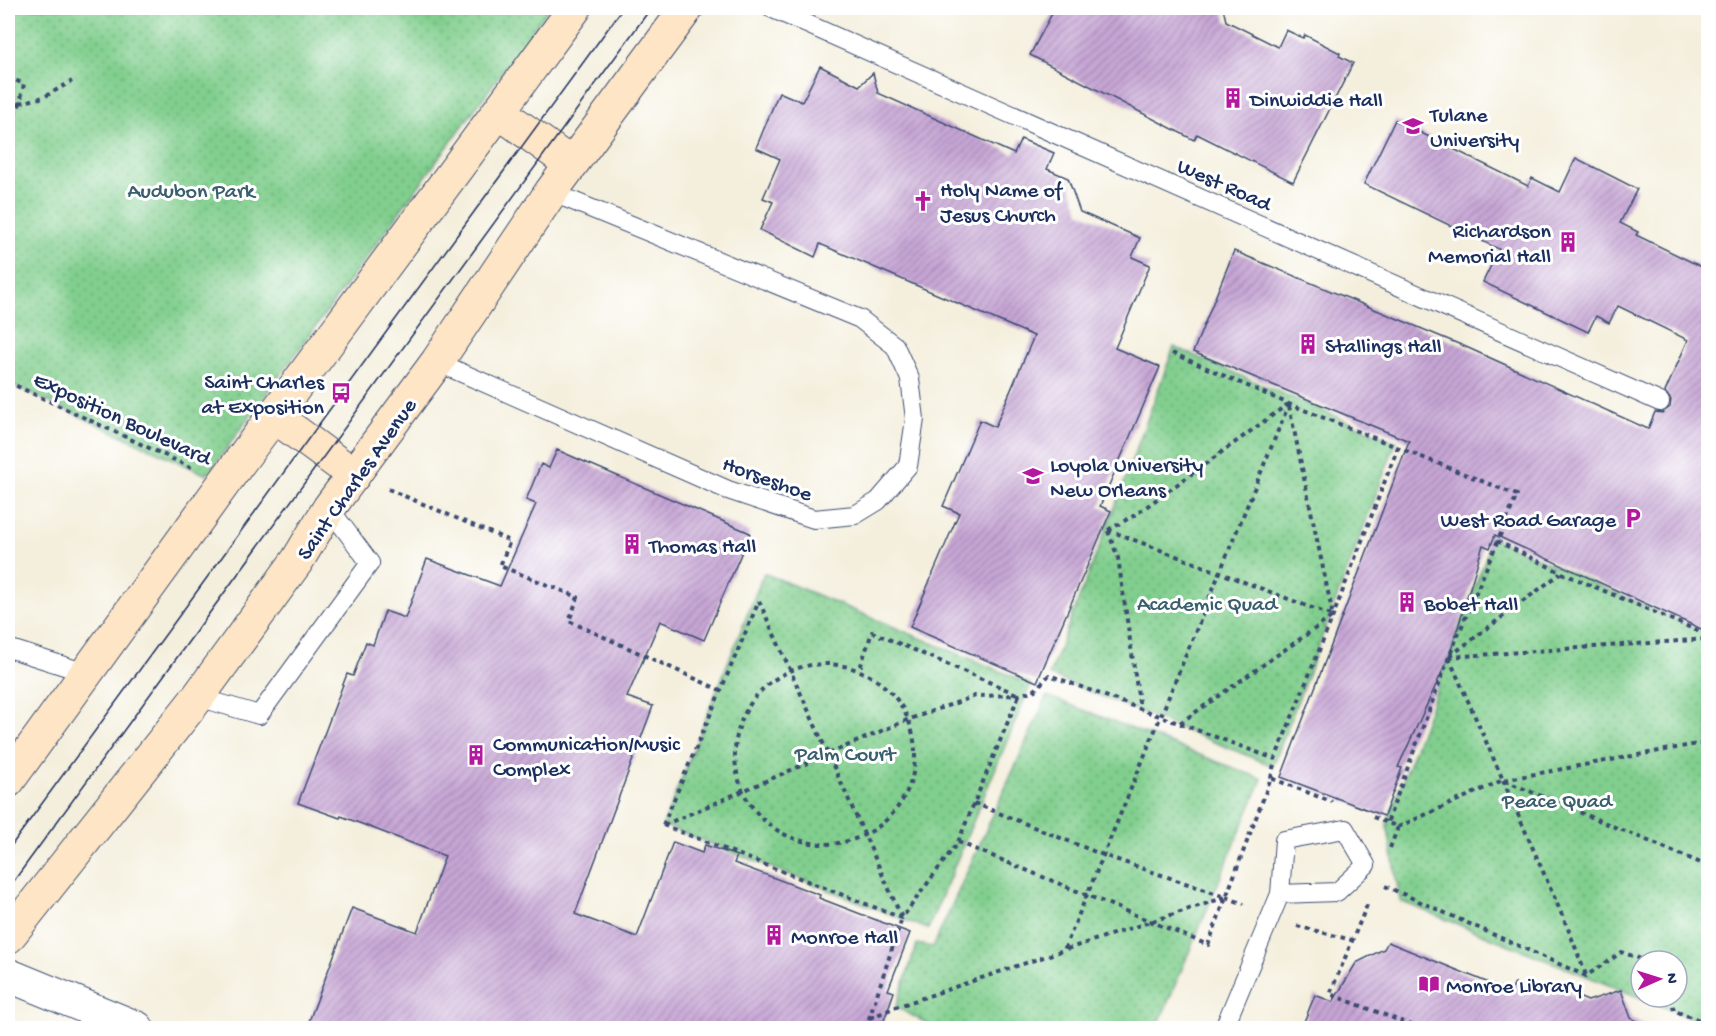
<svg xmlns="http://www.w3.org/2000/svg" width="1716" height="1036" viewBox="0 0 1716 1036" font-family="'Gochi Hand',sans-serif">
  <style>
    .green { fill: url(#green-dots); stroke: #4e7f76; stroke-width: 1.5; fill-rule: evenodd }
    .building { fill: url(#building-hatch) }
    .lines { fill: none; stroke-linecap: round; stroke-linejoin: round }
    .service-casing { stroke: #3c4c71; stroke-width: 20 }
    .minor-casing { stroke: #3c4c71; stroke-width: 35 }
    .secondary-casing { stroke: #3c4c71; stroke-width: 35 }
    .path { stroke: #3c4c71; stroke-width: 4; stroke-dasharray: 4.5 4.5; stroke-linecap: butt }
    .service { stroke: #fff; stroke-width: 18 }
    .minor { stroke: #fff; stroke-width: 33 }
    .secondary { stroke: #fde5c5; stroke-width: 33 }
    .tram { stroke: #1b2f5e; stroke-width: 1.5 }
    .labels { text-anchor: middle; stroke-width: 6; stroke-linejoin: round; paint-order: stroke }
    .poi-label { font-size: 22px; fill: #1b2f5e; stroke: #fff; text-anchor: start }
    .street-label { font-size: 22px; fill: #1b2f5e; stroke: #fff }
    .park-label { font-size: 22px; fill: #3a5f6c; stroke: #fff }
  </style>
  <defs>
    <pattern id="green-dots" width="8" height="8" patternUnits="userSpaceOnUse" patternTransform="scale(1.5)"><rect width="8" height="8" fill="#81cf8e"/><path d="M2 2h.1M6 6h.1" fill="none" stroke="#69a877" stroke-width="1.8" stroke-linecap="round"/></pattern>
    <pattern id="building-hatch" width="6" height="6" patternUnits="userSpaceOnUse" patternTransform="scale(1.5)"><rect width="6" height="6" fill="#c7a6d5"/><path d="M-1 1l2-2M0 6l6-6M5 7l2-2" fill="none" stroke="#a188b0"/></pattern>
  </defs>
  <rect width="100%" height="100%" fill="#fff"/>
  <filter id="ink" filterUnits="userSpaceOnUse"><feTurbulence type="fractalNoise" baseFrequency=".0167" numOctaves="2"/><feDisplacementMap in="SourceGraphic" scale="12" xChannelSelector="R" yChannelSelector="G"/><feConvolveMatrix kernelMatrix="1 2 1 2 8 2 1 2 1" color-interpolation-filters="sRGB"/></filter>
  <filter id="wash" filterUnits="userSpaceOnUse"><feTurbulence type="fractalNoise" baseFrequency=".008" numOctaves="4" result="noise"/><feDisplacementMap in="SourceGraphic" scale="24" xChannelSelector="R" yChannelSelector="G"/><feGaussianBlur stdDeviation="1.35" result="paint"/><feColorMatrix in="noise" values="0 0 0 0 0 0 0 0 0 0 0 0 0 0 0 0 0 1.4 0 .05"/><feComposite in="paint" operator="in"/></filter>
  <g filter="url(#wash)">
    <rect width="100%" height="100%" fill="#f4efdd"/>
    <g class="green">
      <polygon points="8,8 549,8 207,475 8,383"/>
      <polygon points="1174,347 1396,442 1273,766 1049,675 1114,509"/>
      <path d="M1493 538 1708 634V1025L1400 901 1387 823ZM1641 961H1677V997H1641Z"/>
      <polygon points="764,573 1031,684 928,929 663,825"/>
      <polygon points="1047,696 1262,779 1157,1028 929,1028 930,1025 896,1007 917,944 933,947"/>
    </g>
    <g id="blocks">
      <g class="building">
        <polygon points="1055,8 1223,8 1226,21 1278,47 1286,30 1303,38 1305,35 1340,53 1339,56 1353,63 1293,182 1197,134 1194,140 1030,55"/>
        <polygon points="820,66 859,86 873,73 878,93 1014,154 1021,139 1054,153 1047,169 1068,178 1080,212 1140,238 1132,257 1150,265 1115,348 1160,367 1100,506 1111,511 1037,682 910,627 959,513 943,506 980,420 995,427 1034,336 820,244 815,257 760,230 773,202 763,198 780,159 756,148 779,92 802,102"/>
        <polygon points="1395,120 1528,186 1532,178 1560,192 1576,158 1637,189 1620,223 1638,232 1636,235 1708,270 1708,632 1495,535 1490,548 1483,545 1449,657 1398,767 1402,768 1384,816 1281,777 1409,441 1193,352 1234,251 1466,347 1648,429 1655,412 1662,413 1670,407 1671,400 1665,392 1688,340 1618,306 1609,323 1596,316 1588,332 1483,282 1499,249 1364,184"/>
        <polygon points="557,450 750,533 704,640 660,621 627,697 653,706 575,914 637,937 673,842 702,853 705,845 737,856 734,863 820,895 819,898 910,933 888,990 894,992 881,1029 306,1029 352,908 417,932 445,856 341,816 340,818 298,803 347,674 353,676 366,642 373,645 385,611 405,618 427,559 500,586 536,504 526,500 541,464 549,468"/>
        <polygon points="1388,942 1511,992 1515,983 1550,996 1555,988 1588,1001 1621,990 1631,1018 1653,1029 1301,1029 1315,995 1333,1002 1356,963 1384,949"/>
      </g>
    </g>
  </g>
  <g filter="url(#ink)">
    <use href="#blocks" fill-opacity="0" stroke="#3c4c71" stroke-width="1.5"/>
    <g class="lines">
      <g class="service-casing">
        <g id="service">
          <polyline points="771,8 1660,402"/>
          <polyline points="437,362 728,490 814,519 855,515 878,501 908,466 915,419 910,379 895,346 860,319 551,192"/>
          <polyline points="8,648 86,673"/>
          <polyline points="198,697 259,715 370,563 329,508"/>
          <polyline points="1224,1028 1280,894 1284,840 1345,829 1366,865 1337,892 1280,894"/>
        </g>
      </g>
      <g class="minor-casing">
        <polyline id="minor" points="8,975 137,1028"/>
      </g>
      <g class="secondary-casing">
        <g id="secondary">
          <polyline points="499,112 571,164"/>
          <polyline points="274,416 354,475"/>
          <polyline points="8,781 224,483 575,8"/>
          <polyline points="8,937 198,697 297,561 329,508 437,362 551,192 687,8"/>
        </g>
      </g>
      <g class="path">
        <polyline points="8,77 24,84 20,103 8,127"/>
        <polyline points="20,103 44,97 72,81"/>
        <polyline points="1172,353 1289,404 1517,495 1449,657 1387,823"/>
        <polyline points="8,382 192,468"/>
        <polyline points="1289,406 1333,616"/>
        <polyline points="388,489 510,541 500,566 578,597 569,621 720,690"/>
        <polyline points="1108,530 1333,616 1180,723"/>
        <polyline points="1108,530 1135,515 1288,404"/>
        <polyline points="1108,531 1118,558 1140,709"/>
        <polyline points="1497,541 1562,573 1708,635"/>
        <polyline points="759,601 902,918 866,1028"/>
        <polyline points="1450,656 1561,573"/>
        <polyline points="1449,657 1708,639"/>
        <polyline points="1449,658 1503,780 1708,742"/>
        <circle cx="825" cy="754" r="90"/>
        <polyline points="1271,778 1275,759 1333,616 1398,447"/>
        <polyline points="1503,780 1569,931 1586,975"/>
        <path d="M974 803 1103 855 1226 897 1064 950C1140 768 1214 586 1289 404"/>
        <polyline points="1373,817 1398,827 1503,780 1708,866"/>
        <polyline points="663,825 902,918 958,842 1019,695 872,632 859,671"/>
        <polyline points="663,825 759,601"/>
        <polyline points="664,825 907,720 975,696 1019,695 1035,690 1049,675 1275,759"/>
        <polyline points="958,842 1208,945 1271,778 1332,802"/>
        <polyline points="1390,848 1398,827"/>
        <polyline points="1385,886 1586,976 1622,952 1646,961"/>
        <polyline points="1226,897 1244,904"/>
        <polyline points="1367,905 1330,994 1419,1028"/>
        <polyline points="1297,926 1352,940"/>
        <polyline points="1671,997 1674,1011 1708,1023"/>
        <polyline points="870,1018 896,1007 1064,950"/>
      </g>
      <use href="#service" class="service"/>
      <use href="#minor" class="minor"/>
      <use href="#secondary" class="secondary"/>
      <g class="tram">
        <polyline points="8,850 623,8"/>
        <polyline points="8,889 651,8"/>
      </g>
    </g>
  </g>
  <defs>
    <g id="building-bare" transform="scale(1.62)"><path d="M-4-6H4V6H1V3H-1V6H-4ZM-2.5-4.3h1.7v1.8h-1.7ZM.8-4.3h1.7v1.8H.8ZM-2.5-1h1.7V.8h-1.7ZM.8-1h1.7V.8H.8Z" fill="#b5179e" stroke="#fff" stroke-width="2.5" paint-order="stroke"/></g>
    <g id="university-bare" transform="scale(1.62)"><path d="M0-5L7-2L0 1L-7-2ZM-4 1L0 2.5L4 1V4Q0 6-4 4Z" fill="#b5179e" stroke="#fff" stroke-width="2.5" paint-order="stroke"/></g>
    <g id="church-bare" transform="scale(1.62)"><path d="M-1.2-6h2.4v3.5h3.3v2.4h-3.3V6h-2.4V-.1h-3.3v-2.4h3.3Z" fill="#b5179e" stroke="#fff" stroke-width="2.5" paint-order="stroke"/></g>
    <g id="bus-bare" transform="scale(1.62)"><path d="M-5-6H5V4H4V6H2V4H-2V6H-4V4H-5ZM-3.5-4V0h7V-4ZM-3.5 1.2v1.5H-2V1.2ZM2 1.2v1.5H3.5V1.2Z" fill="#b5179e" stroke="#fff" stroke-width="2.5" paint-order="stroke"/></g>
    <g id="parking-bare" transform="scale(1.62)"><path d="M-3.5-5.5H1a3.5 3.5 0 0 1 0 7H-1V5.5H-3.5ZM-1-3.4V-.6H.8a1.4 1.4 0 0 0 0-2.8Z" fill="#b5179e" stroke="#fff" stroke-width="2.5" paint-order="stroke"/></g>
    <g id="library-bare" transform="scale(1.62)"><path d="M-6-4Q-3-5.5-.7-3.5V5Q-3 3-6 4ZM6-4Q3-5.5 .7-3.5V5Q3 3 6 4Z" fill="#b5179e" stroke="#fff" stroke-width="2.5" paint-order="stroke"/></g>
  </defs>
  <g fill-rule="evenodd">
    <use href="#building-bare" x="1233" y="98"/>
    <use href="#university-bare" x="1413" y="126"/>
    <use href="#church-bare" x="923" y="201"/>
    <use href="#building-bare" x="1568" y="242"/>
    <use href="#building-bare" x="1308" y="344"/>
    <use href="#bus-bare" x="341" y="393"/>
    <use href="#university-bare" x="1033" y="476"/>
    <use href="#parking-bare" x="1633" y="518"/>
    <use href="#building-bare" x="632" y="544"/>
    <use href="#building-bare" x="1407" y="602"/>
    <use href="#building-bare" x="476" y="755"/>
    <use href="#building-bare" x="774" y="935"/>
    <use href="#library-bare" x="1429" y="984"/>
  </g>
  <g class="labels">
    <g class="poi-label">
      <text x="1250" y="106">Dinwiddie Hall</text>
      <text x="1430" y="121">Tulane<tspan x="1430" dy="25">University</tspan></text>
      <text x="940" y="196">Holy Name of<tspan x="940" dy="25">Jesus Church</tspan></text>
      <text x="1551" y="237" text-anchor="end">Richardson<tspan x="1551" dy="25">Memorial Hall</tspan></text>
      <text x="1325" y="352">Stallings Hall</text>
      <text x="324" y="388" text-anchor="end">Saint Charles<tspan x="324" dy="25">at Exposition</tspan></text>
      <text x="1050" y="471">Loyola University<tspan x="1050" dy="25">New Orleans</tspan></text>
      <text x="1616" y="526" text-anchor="end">West Road Garage</text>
      <text x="649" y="552">Thomas Hall</text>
      <text x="1424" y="610">Bobet Hall</text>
      <text x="493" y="750">Communication/Music<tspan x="493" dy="25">Complex</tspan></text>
      <text x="791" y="943">Monroe Hall</text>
      <text x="1446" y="992">Monroe Library</text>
    </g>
    <g class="street-label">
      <text transform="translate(1225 183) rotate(24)" y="8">West Road</text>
      <text transform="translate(123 417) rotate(25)" y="8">Exposition Boulevard</text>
      <text transform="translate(768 477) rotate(20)" y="8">Horseshoe</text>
      <text transform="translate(355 478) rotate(-55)" y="8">Saint Charles Avenue</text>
    </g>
    <g class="park-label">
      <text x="191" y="197">Audubon Park</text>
      <text x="1207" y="610">Academic Quad</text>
      <text x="845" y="760">Palm Court</text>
      <text x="1557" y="807">Peace Quad</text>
    </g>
  </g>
  <rect width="1716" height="1036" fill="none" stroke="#fff" stroke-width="30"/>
  <g transform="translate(1659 979) rotate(87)"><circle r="28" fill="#ffffff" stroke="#a4acbf" stroke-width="1.5"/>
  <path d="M0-4.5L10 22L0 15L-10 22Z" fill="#b5179e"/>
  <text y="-9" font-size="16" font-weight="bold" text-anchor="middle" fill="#1b2f5e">N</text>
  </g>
</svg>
